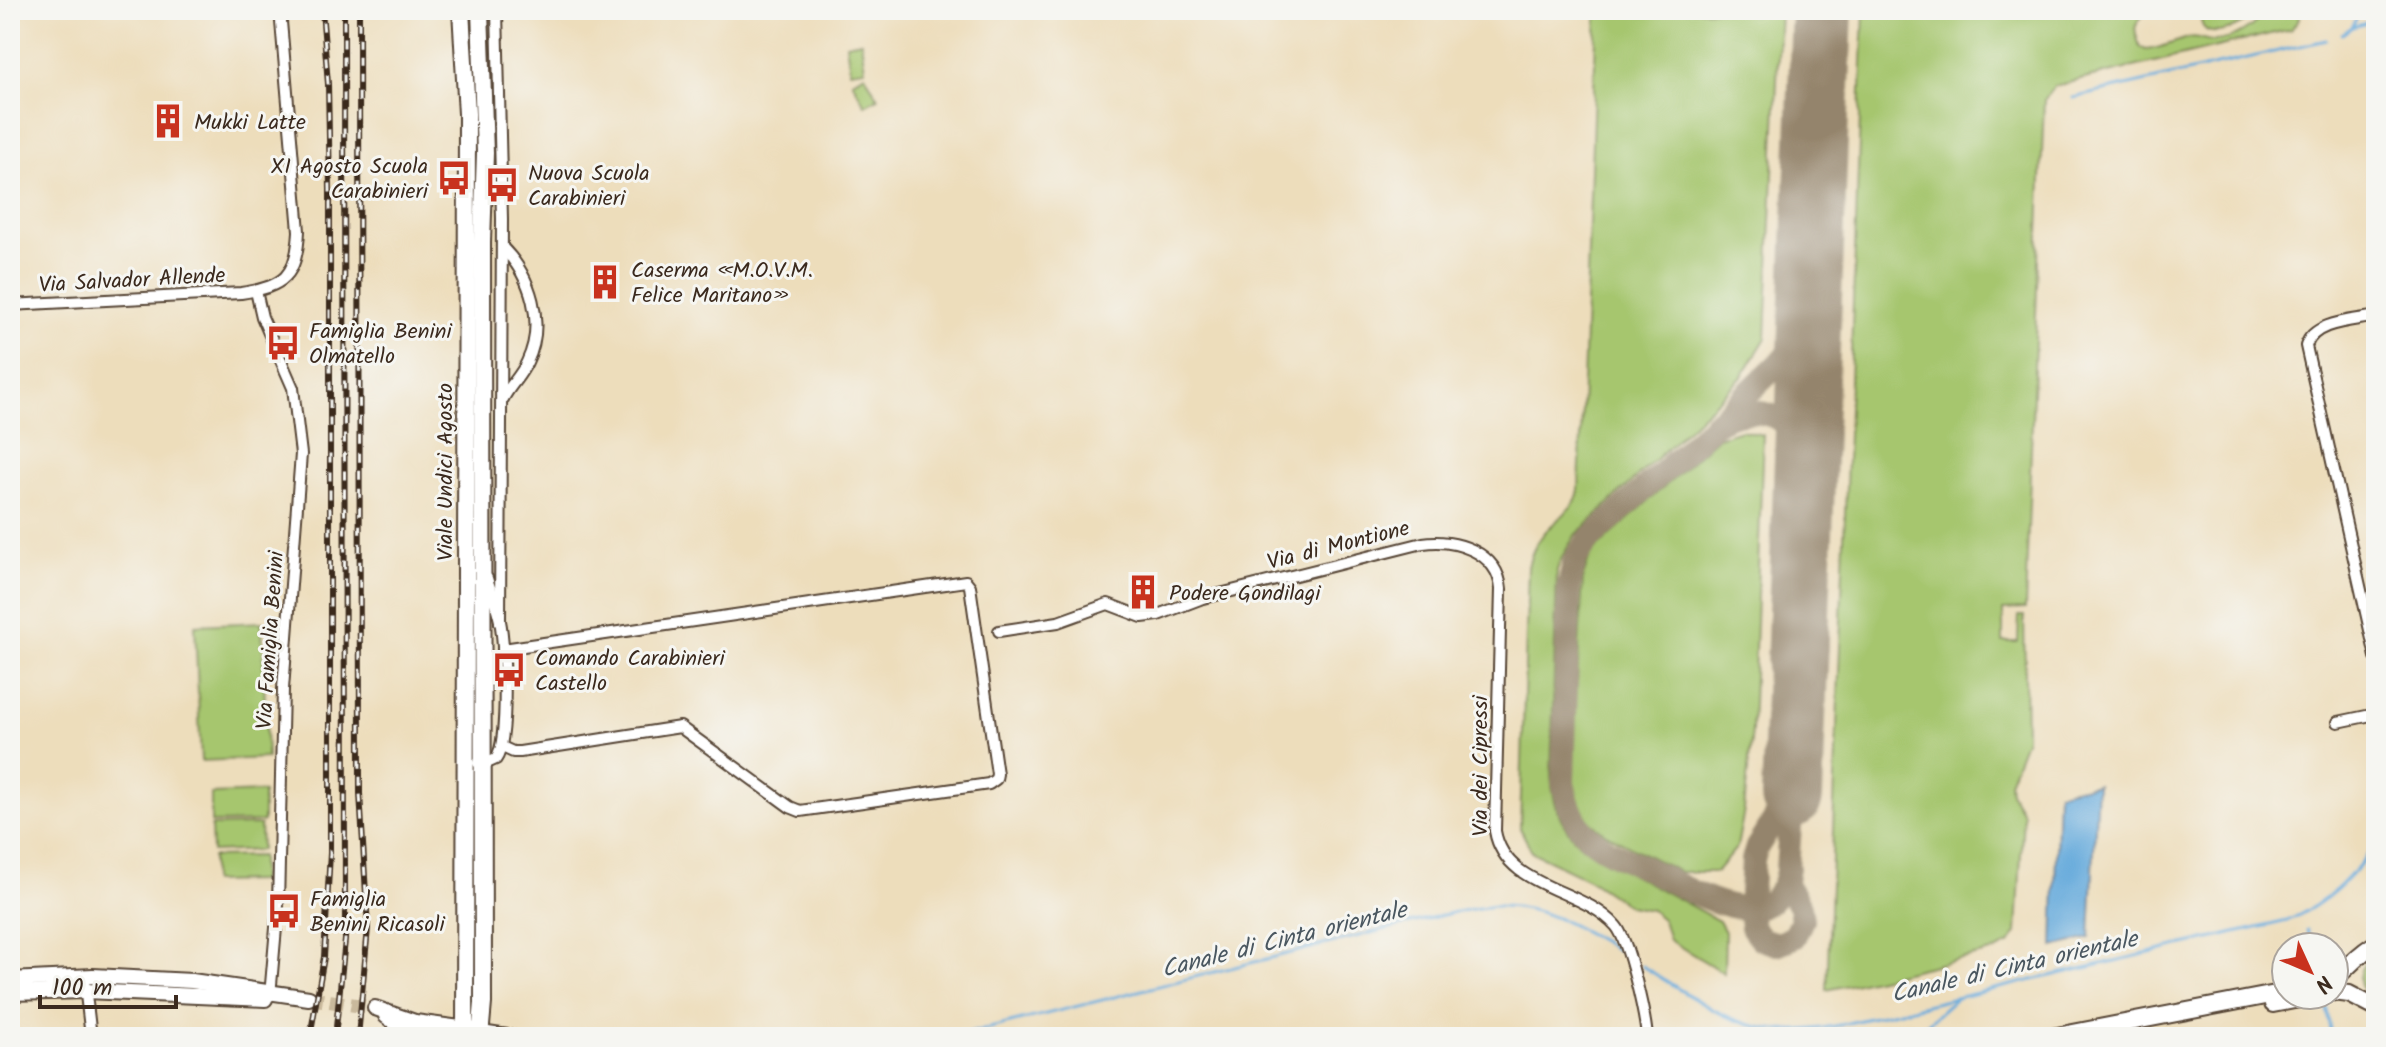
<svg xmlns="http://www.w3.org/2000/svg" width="2386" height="1047" viewBox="0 0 2386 1047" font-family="Kalam,sans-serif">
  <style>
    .green { fill: #a6c66e; stroke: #707846; stroke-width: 2 }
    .water { fill: #67abdc; stroke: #516a7d; stroke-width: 2 }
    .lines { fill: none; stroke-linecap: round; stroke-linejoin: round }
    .stream { stroke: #67abdc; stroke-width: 3 }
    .taxiway { stroke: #94846c; stroke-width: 24 }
    .runway { stroke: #94846c; stroke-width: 62 }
    .secondary-tunnel { stroke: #c9b99c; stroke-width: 14; stroke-dasharray: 14 7; stroke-linecap: butt }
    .minor-casing { stroke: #564536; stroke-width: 14 }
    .secondary-casing { stroke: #564536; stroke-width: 18 }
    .primary-casing { stroke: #564536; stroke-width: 20 }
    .minor { stroke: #fff; stroke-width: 10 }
    .secondary { stroke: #fff; stroke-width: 14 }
    .primary { stroke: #fff; stroke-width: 16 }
    .rail-casing { stroke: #3b2a1e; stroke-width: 6 }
    .rail { stroke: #f6f6f2; stroke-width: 3; stroke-dasharray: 9; stroke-linecap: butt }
    .labels { text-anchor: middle; stroke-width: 6; stroke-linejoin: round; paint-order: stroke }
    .poi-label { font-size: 22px; fill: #3b2a1e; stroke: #f6f6f2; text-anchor: start }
    .street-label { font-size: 22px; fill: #3b2a1e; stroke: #f6f6f2 }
    .water-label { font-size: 24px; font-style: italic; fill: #4a5760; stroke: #f6f6f2 }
  </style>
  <rect width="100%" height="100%" fill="#f6f6f2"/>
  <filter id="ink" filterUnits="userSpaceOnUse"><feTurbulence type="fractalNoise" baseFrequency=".0125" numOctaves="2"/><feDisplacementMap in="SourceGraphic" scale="16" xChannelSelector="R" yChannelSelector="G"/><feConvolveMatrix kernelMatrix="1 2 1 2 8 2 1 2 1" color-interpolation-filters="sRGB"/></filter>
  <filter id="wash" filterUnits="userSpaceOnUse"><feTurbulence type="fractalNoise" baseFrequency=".006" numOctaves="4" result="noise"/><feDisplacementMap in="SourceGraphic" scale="32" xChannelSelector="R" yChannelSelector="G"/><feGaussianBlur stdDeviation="1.8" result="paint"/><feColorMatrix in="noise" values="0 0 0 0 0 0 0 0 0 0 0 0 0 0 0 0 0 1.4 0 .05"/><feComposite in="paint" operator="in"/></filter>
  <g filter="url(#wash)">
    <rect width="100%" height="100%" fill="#edddbb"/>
    <g class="green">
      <path d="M1597 10H1780L1766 338 1741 378 1575 536 1563 555 1557 570 1551 775C1553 806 1562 833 1589 851L1719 921 1725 932 1724 973 1669 940 1663 920 1651 910 1629 906 1588 879 1532 852 1520 828 1528 567C1531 555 1534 546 1542 536 1553 520 1576 511 1579 490Z"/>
      <path d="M1864 10H2147C2134 28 2132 23 2140 47L2146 50C2161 49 2175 41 2189 38 2198 35 2204 41 2213 41 2234 41 2256 26 2266 10H2301L2298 21 2291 29 2055 86 2044 100 2025 609 2003 610V642H2018L2019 616H2024L2026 738 2009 782 2010 792 2023 814 2017 933 2009 944 1996 951 1827 990Z"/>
      <path d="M2202 10H2258C2246 27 2193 50 2202 10Z"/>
      <polygon points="861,41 865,69 850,71 846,44"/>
      <polygon points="865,74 878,98 865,105 852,81"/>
      <polygon points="1741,430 1763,435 1752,731 1744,810 1737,847 1716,872 1679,872 1606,834 1590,822 1582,810 1574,787 1572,771 1583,577 1590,556 1597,548 1718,437"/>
      <polygon points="262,622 267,758 201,761 195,625"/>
      <polygon points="263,792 263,822 211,823 211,794"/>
      <polygon points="260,825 261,850 212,852 211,826"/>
      <polygon points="261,856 261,881 212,882 212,857"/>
      <path d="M2376 952V1000C2350 987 2357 967 2376 952Z"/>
    </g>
    <polygon class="water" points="2097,784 2090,938 2053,947 2058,792"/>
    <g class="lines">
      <g class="stream">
        <polyline points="2352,27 2361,10"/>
        <polyline points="2342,34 2352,27 2367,23"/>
        <polyline points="2073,98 2326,40"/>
        <polyline points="2307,930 2312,947"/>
        <path d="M1642 966C1678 987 1718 1019 1759 1027 1784 1033 1810 1030 1835 1026L2287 921C2329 902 2349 880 2376 844"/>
        <polyline points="2326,1004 2331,1037"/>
        <path d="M954 1037 1455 912C1469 910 1485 906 1499 906 1544 906 1579 928 1617 950"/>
        <polyline points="1912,1037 1954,1000"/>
      </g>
      <g class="taxiway">
        <polyline points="1725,415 1792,351 1804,325 1811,283"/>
        <polyline points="1792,797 1786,884 1800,907 1802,920 1794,937 1777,944 1761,939 1752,927 1750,909 1753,860 1757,847 1786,802 1793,756"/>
        <path d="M1788 868C1775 944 1693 892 1653 872 1632 861 1601 851 1585 833 1572 819 1567 801 1563 783L1569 586 1575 560 1588 541 1717 422C1742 408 1776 407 1794 434 1798 441 1801 450 1805 458"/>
      </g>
      <polyline class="runway" points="1792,797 1822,10"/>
    </g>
  </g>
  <g filter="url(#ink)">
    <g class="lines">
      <polyline class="secondary-tunnel" points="309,998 375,1008"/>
      <g class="minor-casing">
        <g id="minor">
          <polyline points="497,10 502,219 500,623"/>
          <path d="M502 247C531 276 546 323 527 362 521 376 509 386 503 399"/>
          <polyline points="256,291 262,317 293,388 301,454 283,689 278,905 270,996"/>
          <path d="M10 305 241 293C284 287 297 276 299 231L280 10"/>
          <path d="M2376 316C2354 321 2313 321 2306 346L2376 657"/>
          <path d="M999 631 1058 622 1108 604 1142 617 1158 615 1200 599 1423 543C1455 538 1498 552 1501 589L1495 831C1505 889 1582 887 1616 926 1629 941 1645 1015 1647 1037"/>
          <polyline points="2338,722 2376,714"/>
          <polyline points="502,747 513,752 520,752 680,727 790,807 800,811 989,784 996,779 997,774 970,586 966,581 503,649"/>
          <path d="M478 763 485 764 496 759C509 742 505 644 500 621 497 606 491 592 487 578"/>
          <polyline points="85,986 91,1037"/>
          <polyline points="481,1031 522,1037"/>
        </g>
      </g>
      <g class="secondary-casing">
        <g id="secondary">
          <polyline points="10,980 93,976 192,981 309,998"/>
          <polyline points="10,993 85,991 265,999"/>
          <polyline points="375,1008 415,1022 475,1030"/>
          <polyline points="386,1016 408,1032 426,1037"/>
        </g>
      </g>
      <g class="primary-casing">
        <g id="primary">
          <polyline points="461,10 467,114 465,1037"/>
          <path d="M2334 978C2350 967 2359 952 2376 944"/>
          <polyline points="2334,992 2349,994 2376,1008"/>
          <polyline points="2273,1004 2320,995"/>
          <polyline points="480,1037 483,1003 482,242 485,153 480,10"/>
          <polyline points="2052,1037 2286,992"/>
        </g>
      </g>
      <use href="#minor" class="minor"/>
      <use href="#secondary" class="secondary"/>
      <use href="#primary" class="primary"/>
      <g class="rail-casing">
        <g id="rail">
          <polyline points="310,1037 324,957 330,853 330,190 328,84 322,10"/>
          <polyline points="335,1037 345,940 344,10"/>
          <polyline points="358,1037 368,928 360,793 359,10"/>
        </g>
      </g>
      <use href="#rail" class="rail"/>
    </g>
  </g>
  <defs>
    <g id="building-bare" transform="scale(2.76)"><path d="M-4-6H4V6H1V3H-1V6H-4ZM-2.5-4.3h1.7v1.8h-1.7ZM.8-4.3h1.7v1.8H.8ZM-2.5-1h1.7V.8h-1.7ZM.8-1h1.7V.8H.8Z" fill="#c8321e" stroke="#f6f6f2" stroke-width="2.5" paint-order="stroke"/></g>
    <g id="bus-bare" transform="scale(2.76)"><path d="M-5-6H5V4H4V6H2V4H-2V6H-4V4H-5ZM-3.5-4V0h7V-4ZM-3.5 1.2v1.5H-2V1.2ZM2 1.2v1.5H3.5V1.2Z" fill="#c8321e" stroke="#f6f6f2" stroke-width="2.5" paint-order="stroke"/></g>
  </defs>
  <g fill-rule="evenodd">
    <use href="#building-bare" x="168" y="121"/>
    <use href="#bus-bare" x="454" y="178"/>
    <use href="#bus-bare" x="502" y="185"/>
    <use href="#building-bare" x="605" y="282"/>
    <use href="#bus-bare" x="283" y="343"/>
    <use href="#building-bare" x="1143" y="592"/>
    <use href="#bus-bare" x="509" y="670"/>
    <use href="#bus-bare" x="284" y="911"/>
  </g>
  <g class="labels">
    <g class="poi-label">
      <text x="194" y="129">Mukki Latte</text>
      <text x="428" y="173" text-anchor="end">XI Agosto Scuola<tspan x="428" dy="25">Carabinieri</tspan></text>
      <text x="528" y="180">Nuova Scuola<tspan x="528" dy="25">Carabinieri</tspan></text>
      <text x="631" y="277">Caserma «M.O.V.M.<tspan x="631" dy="25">Felice Maritano»</tspan></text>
      <text x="309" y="338">Famiglia Benini<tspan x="309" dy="25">Olmatello</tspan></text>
      <text x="1169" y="600">Podere Gondilagi</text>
      <text x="535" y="665">Comando Carabinieri<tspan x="535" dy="25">Castello</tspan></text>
      <text x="310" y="906">Famiglia<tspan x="310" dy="25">Benini Ricasoli</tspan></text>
    </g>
    <g class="street-label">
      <text transform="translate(132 279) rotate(-3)" y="8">Via Salvador Allende</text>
      <text transform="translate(444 472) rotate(-90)" y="8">Viale Undici Agosto</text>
      <text transform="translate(1338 544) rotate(-14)" y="8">Via di Montione</text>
      <text transform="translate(269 640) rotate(-86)" y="8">Via Famiglia Benini</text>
      <text transform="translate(1479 766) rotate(-90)" y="8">Via dei Cipressi</text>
    </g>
    <g class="water-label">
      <text transform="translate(1284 939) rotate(-14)" y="8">Canale di Cinta orientale</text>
      <text transform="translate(2014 966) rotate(-13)" y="8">Canale di Cinta orientale</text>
    </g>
  </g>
  <rect width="2386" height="1047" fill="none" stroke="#f6f6f2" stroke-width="40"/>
  <g transform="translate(2310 971) rotate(134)"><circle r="38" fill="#f6f6f2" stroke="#aba49d" stroke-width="2"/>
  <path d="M0-6L14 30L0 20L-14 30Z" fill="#c8321e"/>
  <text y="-12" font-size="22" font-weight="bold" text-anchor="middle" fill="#3b2a1e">N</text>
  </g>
  <path d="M40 995v12h136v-12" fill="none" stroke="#3b2a1e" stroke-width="4"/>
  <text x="52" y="995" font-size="24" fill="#3b2a1e" stroke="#f6f6f2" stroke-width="6" paint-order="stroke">100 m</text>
</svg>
